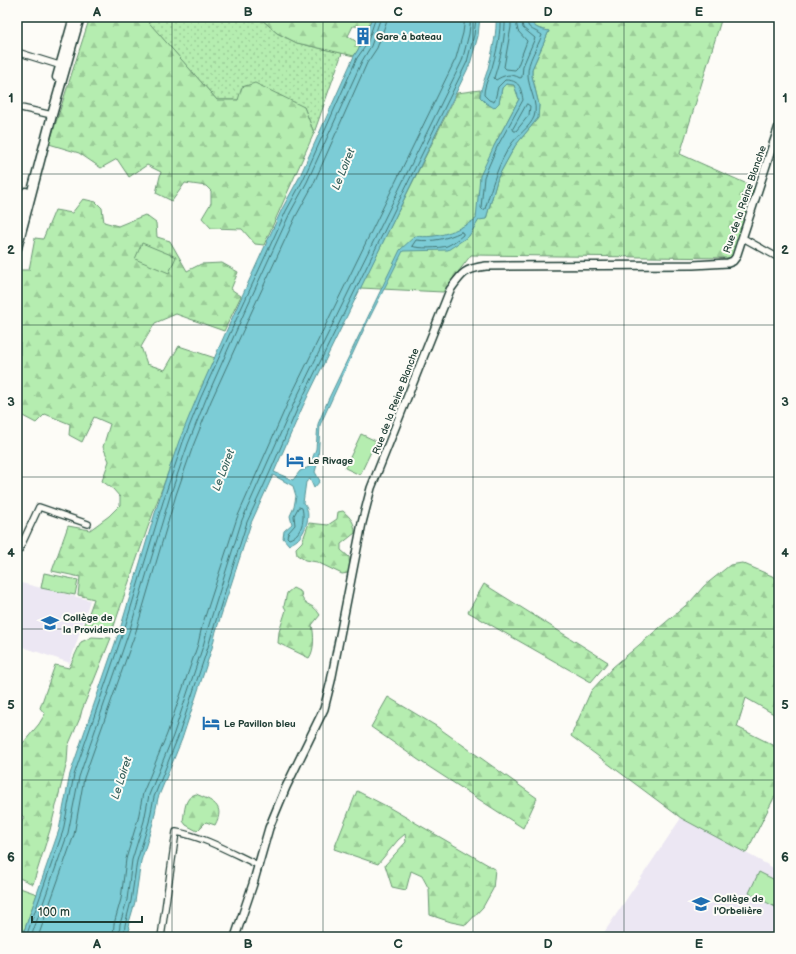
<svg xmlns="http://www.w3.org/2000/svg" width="796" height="954" viewBox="0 0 796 954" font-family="'Balsamiq Sans',sans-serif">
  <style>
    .built { fill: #ece7f3 }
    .grass { fill: url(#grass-dots); stroke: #6a9572 }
    .forest { fill: url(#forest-firs); stroke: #6a9572 }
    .park { fill: #b5edb0; stroke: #6a9572 }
    .water { fill: #7cccd6; stroke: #579395 }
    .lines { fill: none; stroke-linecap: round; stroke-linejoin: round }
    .shore { stroke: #447675; stroke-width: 1 }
    .minor-casing { stroke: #1f3d34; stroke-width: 8 }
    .tertiary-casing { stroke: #1f3d34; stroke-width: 10 }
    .secondary-casing { stroke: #1f3d34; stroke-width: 11 }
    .minor { stroke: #fdfcf7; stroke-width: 5.5 }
    .tertiary { stroke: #fdfcf7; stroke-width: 7 }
    .secondary { stroke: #fdfcf7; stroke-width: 8 }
    .grid { fill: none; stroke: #1f3d34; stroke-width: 1; stroke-opacity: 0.55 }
    .labels { text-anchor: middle; stroke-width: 4; stroke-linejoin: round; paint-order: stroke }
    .poi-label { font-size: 10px; font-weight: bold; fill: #1f3d34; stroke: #fdfcf7; text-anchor: start }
    .street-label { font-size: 10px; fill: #1f3d34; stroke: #fdfcf7 }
    .water-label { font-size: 11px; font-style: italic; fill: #36615c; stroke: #fdfcf7 }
    .neatline { fill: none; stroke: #1f3d34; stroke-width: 1.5 }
    .grid-label { font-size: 13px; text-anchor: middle; font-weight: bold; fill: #1f3d34 }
  </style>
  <defs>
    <pattern id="grass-dots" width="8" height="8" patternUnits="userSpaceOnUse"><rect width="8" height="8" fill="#b5edb0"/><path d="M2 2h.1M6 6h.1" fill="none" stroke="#9bcc98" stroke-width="1.8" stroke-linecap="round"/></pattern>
    <pattern id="forest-firs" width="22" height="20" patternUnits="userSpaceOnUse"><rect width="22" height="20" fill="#b5edb0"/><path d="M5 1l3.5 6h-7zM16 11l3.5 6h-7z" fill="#9bcc98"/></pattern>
  </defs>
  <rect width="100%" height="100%" fill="#fdfcf7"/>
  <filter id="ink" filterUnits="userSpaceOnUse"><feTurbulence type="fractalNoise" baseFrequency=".025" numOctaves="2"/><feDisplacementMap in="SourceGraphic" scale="8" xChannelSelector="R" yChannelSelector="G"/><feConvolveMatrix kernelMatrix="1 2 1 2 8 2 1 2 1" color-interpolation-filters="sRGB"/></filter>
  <g filter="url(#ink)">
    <g class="built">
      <polygon points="17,582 90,600 70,663 17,645"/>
      <polygon points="681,818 779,871 779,937 601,937"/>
    </g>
    <polygon class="grass" points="150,17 239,17 251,21 257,17 259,17 277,33 297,43 342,53 314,133 304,107 238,100 217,100 148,22"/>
    <g class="forest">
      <polygon points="90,17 107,18 108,17 144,17 217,100 238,100 242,87 255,83 304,107 314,133 264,245 255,244 242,229 211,228 202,218 211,203 211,191 206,186 185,183 172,201 156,193 161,172 147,165 129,177 117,159 101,168 79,153 49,144"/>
      <polygon points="259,17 372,17 368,27 353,26 348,36 361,45 354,56 297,43 277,33"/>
      <path d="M530 17H722L680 154 754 187 732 258 471 255 443 292 360 288 457 93 480 90V97L499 103 502 88 506 84 514 85 519 99 494 146 486 219 498 177 515 146 538 118 539 105 532 76V69L549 31C539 29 532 28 530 17Z"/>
      <path d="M83 199 96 202 102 208 104 222 118 226 145 215 156 223 157 237 170 241 187 271 201 264 222 263 238 272 231 289 241 296 224 331 176 314 155 323 141 347 147 364 165 370 179 346 215 358C175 447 143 539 112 632L84 627 94 599 78 595 80 577 52 571 68 526 90 530 109 516 120 505V497L113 489 102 481 109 461 103 447 110 424 94 417 82 442 69 435 70 424 45 414 36 423 19 414 23 402 17 399 20 356V270H29L35 238 43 239 55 210 72 213Z"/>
      <path d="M343 511C351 518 355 523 355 533L341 544V550L349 557 350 569 348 573 342 574 317 562 305 560 297 555 296 548 302 542 309 523 328 525 337 519 338 512Z"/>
      <polygon points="742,563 779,579 779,717 746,698 737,727 779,748 779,788 746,853 681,818 571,736 591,691 613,667 691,601 704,586 730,565"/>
      <polygon points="484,584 608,662 591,682 468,612"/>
      <path d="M293 588 301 592C303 604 305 602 313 607 316 609 318 612 320 615L312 625C314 634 315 650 309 658L278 643 279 632 286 610 284 606 287 593Z"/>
      <polygon points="92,637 111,638 82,710 80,718 68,746 67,762 50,830 33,884 17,877 17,867 21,856 17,854 17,832 24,817 17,811 17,728 18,728 19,748 39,724 45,714 40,708 55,665 69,668 81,642"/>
      <polygon points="388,697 436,726 537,798 523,828 420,761 371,727"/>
      <polygon points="357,791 390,808 495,869 493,889 483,907 466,925 451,922 430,915 429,889 422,876 411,871 406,890 392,887 385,865 406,842 405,834 398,840 378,864 334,849"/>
      <path d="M196 794C212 801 226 805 215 825L206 822 197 831 186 825 183 821C185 810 184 797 196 794Z"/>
    </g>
    <g class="park">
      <polygon points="142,243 176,257 169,273 135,259"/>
      <polygon points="361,434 376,441 360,475 345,468"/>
      <polygon points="44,573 78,580 75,595 41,588"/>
      <polygon points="759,872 779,882 779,909 749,893"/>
      <polygon points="17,887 37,894 22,937 17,937"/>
    </g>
    <path class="water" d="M372 17H480L478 36 470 64 303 406 274 472 293 480 300 471 309 467 316 449 318 424 328 400 400 250 415 236C439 239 456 231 476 219L480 176 494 146 519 99 514 85 506 84 502 88 499 103 494 108 486 103 480 97C481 85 487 75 489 64 493 49 497 32 496 17H530C532 28 539 29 549 31L532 69V76L539 105 538 118 515 146 498 177 486 219 479 220 469 236 448 250 403 251 364 329 320 425 318 461 315 472 320 481 314 488 310 479 306 482 303 503C313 512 306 532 297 540 295 542 291 543 289 545L283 538 284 531 292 524 290 516 294 507 296 496 293 486 273 475 251 523 216 631 212 648 182 739 158 798 153 823 141 861 135 902 128 926 130 928 127 937H22L59 830 70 774 121 626 162 490 179 441 198 395 237 307 282 209 299 178 354 56 363 42Z"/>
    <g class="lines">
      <g class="shore">
        <path d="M500 17C501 32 497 50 493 64 491 74 484 84 484 95L489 100 494 102 495 100 498 87 505 80C519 80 521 87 523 100L497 147 484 177 481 208 483 210 485 209C492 186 498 163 512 143 518 135 530 127 534 117 539 104 528 88 528 75 527 61 538 47 542 35 534 29 527 31 526 17"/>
        <path d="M505 17C506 37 500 59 494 78L496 80C504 75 511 73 520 78L522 77 523 66 535 38 523 28 521 17"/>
        <polyline points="511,17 511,27 504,67 506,69 515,70 517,68 527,41 518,31 515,17"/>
        <polygon points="527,104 530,106 529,115 516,131 514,131 513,129"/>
        <path d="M461 232 463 233V235C458 239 452 244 447 246 441 248 417 249 412 246L416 240C433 242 446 239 461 232Z"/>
        <path d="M299 507 302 508C305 519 302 535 289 539L287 537 288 533 295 525 294 516Z"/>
        <polyline points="26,937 63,831 74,775 125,627 166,492 183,442 201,397 241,309 286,211 303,180 357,58 367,44 376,17"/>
        <polyline points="31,937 68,833 79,777 130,629 171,493 188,444 206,399 245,311 290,213 307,182 362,61 371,46 381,17"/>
        <polyline points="38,937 74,835 84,778 136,631 176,495 193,446 211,401 251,313 296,216 313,185 367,63 377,48 386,23 387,17"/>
        <polyline points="113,937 114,924 121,899 126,859 138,819 143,793 167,734 198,644 202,626 237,518 289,400 456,58 463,33 465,17"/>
        <polyline points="119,937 120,924 127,900 132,860 144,821 149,795 173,736 203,646 208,628 242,520 294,403 462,61 469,34 471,17"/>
        <polyline points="124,937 125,925 131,901 137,861 149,822 154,797 178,737 208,647 213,630 247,522 270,472 299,405 467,62 474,35 476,17"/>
      </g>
      <g class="minor-casing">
        <g id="minor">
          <polyline points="17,52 62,66"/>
          <polyline points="17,107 52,115"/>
          <polyline points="743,238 779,258"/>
          <polyline points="17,551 19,550 39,507 88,524"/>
          <path d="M161 937 176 832C205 837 232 853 258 865"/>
        </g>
      </g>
      <g class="tertiary-casing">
        <path id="tertiary" d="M235 937 253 884 269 828 286 787 324 709 331 681 362 523 371 488 450 290C462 273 464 269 486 266L693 265 728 263 733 261 736 257 779 126"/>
      </g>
      <g class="secondary-casing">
        <g id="secondary">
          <polyline points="57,77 74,17"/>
          <polyline points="17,222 26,192"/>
          <polyline points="17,248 52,115 80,17"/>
        </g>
      </g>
      <use href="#minor" class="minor"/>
      <use href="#tertiary" class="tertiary"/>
      <use href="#secondary" class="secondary"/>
    </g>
  </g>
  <path class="grid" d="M172 17V937M323 17V937M473 17V937M624 17V937M17 174H779M17 325H779M17 477H779M17 629H779M17 780H779"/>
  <defs>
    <g id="building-bare" transform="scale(1.38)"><path d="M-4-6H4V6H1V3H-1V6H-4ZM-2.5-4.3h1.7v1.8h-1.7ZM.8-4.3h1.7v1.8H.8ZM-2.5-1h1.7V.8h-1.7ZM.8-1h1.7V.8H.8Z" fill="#1f6fb2" stroke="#fdfcf7" stroke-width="2.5" paint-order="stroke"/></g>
    <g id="hotel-bare" transform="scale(1.38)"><path d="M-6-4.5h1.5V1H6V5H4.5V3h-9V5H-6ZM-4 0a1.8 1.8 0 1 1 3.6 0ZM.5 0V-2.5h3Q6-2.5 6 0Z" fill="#1f6fb2" stroke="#fdfcf7" stroke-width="2.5" paint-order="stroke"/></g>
    <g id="school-bare" transform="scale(1.38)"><path d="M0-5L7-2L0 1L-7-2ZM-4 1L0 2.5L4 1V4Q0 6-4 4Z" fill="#1f6fb2" stroke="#fdfcf7" stroke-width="2.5" paint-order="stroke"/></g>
  </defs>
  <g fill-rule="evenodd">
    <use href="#building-bare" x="363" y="36"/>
    <use href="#hotel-bare" x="295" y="460"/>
    <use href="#school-bare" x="50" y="623"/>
    <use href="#hotel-bare" x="211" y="723"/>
    <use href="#school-bare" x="701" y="904"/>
  </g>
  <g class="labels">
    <g class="poi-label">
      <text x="376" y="40">Gare à bateau</text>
      <text x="308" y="464">Le Rivage</text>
      <text x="63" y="621">Collège de<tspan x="63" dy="12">la Providence</tspan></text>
      <text x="224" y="727">Le Pavillon bleu</text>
      <text x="714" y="902">Collège de<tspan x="714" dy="12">l'Orbelière</tspan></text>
    </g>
    <g class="street-label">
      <text transform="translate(744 199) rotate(-71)" y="4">Rue de la Reine Blanche</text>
      <text transform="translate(395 401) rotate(-69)" y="4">Rue de la Reine Blanche</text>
    </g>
    <g class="water-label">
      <text transform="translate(343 169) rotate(-68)" y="4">Le Loiret</text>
      <text transform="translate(223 470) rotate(-69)" y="4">Le Loiret</text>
      <text transform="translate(121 778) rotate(-72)" y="4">Le Loiret</text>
    </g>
  </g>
  <rect width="796" height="954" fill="none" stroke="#fdfcf7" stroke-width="44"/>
  <path d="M32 916v6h110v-6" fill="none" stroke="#1f3d34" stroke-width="2"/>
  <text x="38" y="916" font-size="12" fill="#1f3d34" stroke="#fdfcf7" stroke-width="3" paint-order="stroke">100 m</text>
  <rect x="22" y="22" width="752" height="910" class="neatline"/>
  <g class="grid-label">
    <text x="97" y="16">A</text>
    <text x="248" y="16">B</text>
    <text x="398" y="16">C</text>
    <text x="548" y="16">D</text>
    <text x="699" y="16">E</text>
    <text x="11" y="102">1</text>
    <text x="785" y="102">1</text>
    <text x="11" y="254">2</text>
    <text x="785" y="254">2</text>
    <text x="11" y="406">3</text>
    <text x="785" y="406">3</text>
    <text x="11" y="557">4</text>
    <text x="785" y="557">4</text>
    <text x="11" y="709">5</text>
    <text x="785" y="709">5</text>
    <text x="11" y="861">6</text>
    <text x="785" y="861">6</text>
    <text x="97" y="948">A</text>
    <text x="248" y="948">B</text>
    <text x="398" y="948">C</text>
    <text x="548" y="948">D</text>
    <text x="699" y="948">E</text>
  </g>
</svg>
